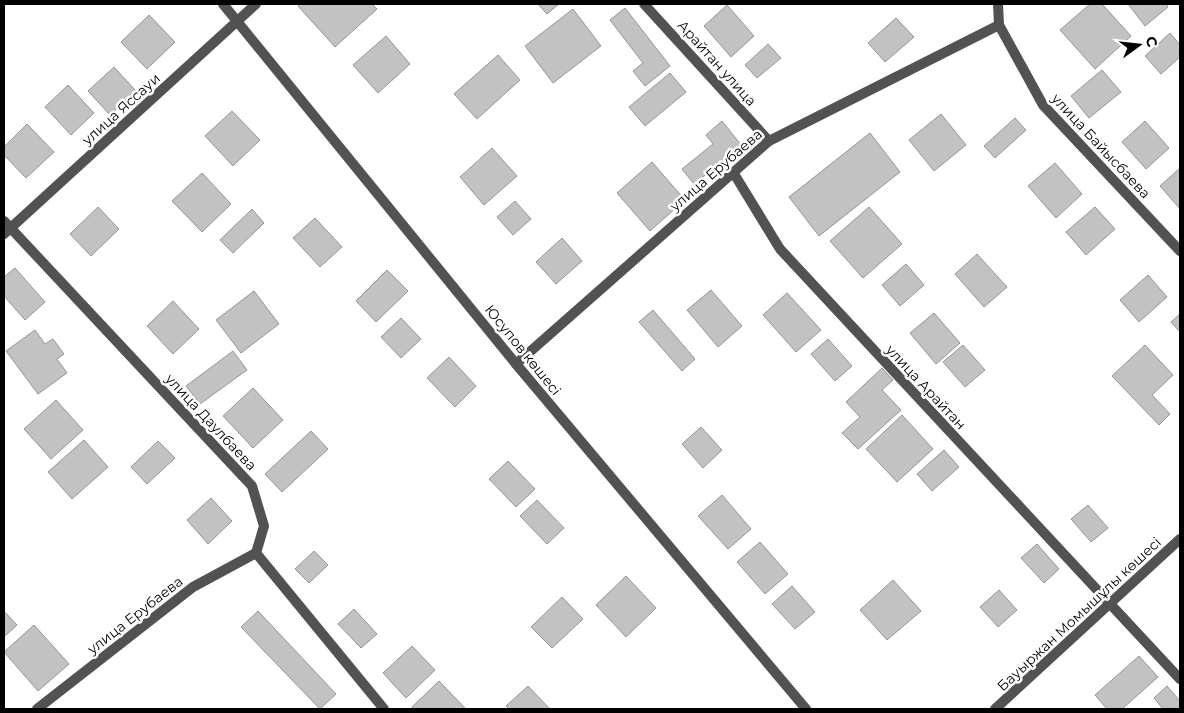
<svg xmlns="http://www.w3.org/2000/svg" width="1184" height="713" viewBox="0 0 1184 713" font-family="Montserrat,sans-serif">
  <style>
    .building { fill: #c2c2c2; stroke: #969696 }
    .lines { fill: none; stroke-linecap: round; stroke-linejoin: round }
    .minor { stroke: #525252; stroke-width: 10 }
    .tertiary { stroke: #525252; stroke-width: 10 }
    .labels { text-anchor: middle; stroke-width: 5; stroke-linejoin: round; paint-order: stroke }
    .street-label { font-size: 14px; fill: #000; stroke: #fff }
  </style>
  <rect width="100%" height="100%" fill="#fff"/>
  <g class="building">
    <polygon points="300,4 372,4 377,9 335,47 298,6"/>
    <polygon points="538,4 559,4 547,14"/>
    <polygon points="1090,4 1102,4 1131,36 1095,69 1060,30"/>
    <polygon points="1128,4 1166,4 1168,7 1145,26"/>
    <polygon points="727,5 754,36 731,57 704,26"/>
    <polygon points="625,8 670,66 645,86 633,71 643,63 610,20"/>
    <polygon points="573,9 601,46 553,83 525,46"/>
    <polygon points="149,15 175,42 147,69 121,42"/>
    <polygon points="896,18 914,37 885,62 868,43"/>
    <polygon points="1170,33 1180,45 1180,57 1161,74 1145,56"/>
    <polygon points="386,36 410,64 378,93 353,65"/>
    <polygon points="768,44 781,58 757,78 745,65"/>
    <polygon points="498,55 520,80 477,119 454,94"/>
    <polygon points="114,67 136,91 110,115 88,91"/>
    <polygon points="1102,70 1121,92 1089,118 1071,96"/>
    <polygon points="670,73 686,92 645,126 629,107"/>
    <polygon points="68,85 94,113 71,135 45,107"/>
    <polygon points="232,111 260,140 233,166 205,136"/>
    <polygon points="941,114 966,145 934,171 909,140"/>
    <polygon points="1015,118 1026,130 995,158 984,146"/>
    <polygon points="722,121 742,146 694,184 682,169 713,144 706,135"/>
    <polygon points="1145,121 1169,148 1146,169 1122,142"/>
    <polygon points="27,124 54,152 26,178 4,155 4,147"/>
    <polygon points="870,133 900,172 819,236 789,197"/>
    <polygon points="492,148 517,176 484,205 460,177"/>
    <polygon points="652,162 685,200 650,231 617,193"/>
    <polygon points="1055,163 1082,194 1056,218 1028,186"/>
    <polygon points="1180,168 1180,209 1160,186"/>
    <polygon points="202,173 231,204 202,232 172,201"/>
    <polygon points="515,201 531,219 513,235 497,217"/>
    <polygon points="98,207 119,229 91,256 70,234"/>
    <polygon points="869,207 902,244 863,278 830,241"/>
    <polygon points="1095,207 1115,229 1086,255 1066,232"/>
    <polygon points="252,209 264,223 233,253 220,240"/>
    <polygon points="315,218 342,247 320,267 293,238"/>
    <polygon points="562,238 582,261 556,284 536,262"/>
    <polygon points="977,254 1007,287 984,307 955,274"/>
    <polygon points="906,264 924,285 900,306 882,285"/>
    <polygon points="15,268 45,302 25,320 4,296 4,277"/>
    <polygon points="387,270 408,291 376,322 356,301"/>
    <polygon points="1148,275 1167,297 1139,322 1120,300"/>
    <polygon points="711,290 742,326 718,347 687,310"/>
    <polygon points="254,291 279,324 241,353 216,320"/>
    <polygon points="787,293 821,330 796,352 763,315"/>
    <polygon points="173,301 199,329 173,354 147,326"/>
    <polygon points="653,310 695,359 682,371 639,322"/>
    <polygon points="934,313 960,343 936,364 910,333"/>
    <polygon points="1180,314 1180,332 1171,322"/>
    <polygon points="401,318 421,339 401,358 381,337"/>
    <polygon points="35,330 45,344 53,339 64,354 57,359 67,373 38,394 6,351"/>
    <polygon points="828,339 852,366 835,381 811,354"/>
    <polygon points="963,345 985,370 965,387 943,362"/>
    <polygon points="1145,345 1173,375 1152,395 1170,414 1159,425 1112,376"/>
    <polygon points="233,351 247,370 200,404 186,386"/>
    <polygon points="449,357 476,386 455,407 427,378"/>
    <polygon points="882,368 893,380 882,390 901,410 858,449 842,433 860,417 846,402"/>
    <polygon points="253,388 283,420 253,448 223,416"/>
    <polygon points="56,400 83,430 51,459 24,429"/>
    <polygon points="902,415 933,449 897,482 866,449"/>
    <polygon points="701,427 722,450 703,468 682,444"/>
    <polygon points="311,431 328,449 282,492 265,474"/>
    <polygon points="84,440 108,467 72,499 48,472"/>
    <polygon points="158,441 175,458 147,484 131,467"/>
    <polygon points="944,450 959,467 932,491 917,474"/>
    <polygon points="508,461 535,489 516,507 489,479"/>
    <polygon points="722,495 751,529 728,549 698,516"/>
    <polygon points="211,498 232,521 208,544 187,520"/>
    <polygon points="537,500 564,528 547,544 520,516"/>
    <polygon points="1088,505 1108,528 1091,542 1071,519"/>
    <polygon points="760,542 788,574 765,594 737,562"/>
    <polygon points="1037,544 1059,569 1044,583 1021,558"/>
    <polygon points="314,551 328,565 309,583 295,569"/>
    <polygon points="626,576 656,608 626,637 596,605"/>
    <polygon points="893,580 921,611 887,640 860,610"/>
    <polygon points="792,586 815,612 795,629 772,604"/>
    <polygon points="999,590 1017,610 998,627 980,607"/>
    <polygon points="562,597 583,619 552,648 531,627"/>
    <polygon points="354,609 377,634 361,648 338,624"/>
    <polygon points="4,611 17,625 4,637"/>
    <polygon points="258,611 336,694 320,709 241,627"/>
    <polygon points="34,625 69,664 38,691 4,652"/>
    <polygon points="412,646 435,670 406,698 383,673"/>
    <polygon points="1139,656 1158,677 1122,709 1107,709 1095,695"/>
    <polygon points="439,681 466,709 414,709 412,707"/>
    <polygon points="528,686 550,709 509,709 506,706"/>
    <polygon points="1167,686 1180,701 1180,709 1163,709 1154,698"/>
  </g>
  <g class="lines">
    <g class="minor">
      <polyline points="644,4 769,141"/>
      <polyline points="999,25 1043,105 1180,251"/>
      <polyline points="733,172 780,249 1180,679"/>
      <polyline points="4,221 252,486 264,526 256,553 384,709"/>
      <polyline points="4,234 256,4"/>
      <polyline points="516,364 769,141 999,25 998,4"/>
      <polyline points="37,709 193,587 256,553"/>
    </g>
    <g class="tertiary">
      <polyline points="223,4 516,364 806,709"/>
      <polyline points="995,709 1180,539"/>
    </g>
  </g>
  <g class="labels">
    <g class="street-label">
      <text transform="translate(717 63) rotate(48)" y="5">Арайтан улица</text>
      <text transform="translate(121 109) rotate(-42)" y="5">улица Яссауи</text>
      <text transform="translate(1101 146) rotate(47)" y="5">улица Байысбаева</text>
      <text transform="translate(716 170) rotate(-41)" y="5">улица Ерубаева</text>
      <text transform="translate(523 350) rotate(51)" y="5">Юсупов көшесі</text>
      <text transform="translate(926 387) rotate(47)" y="5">улица Арайтан</text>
      <text transform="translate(211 422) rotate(47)" y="5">улица Даулбаева</text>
      <text transform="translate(1079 614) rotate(-43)" y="5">Бауыржан Момышұлы көшесі</text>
      <text transform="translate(135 615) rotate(-38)" y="5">улица Ерубаева</text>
    </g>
  </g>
  <rect width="1184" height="713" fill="none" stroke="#000000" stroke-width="10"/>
  <g transform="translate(1139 45) rotate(75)" stroke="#ffffff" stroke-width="4" paint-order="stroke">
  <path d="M0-4L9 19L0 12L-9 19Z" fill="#000000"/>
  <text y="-8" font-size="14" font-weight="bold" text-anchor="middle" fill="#000000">С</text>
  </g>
</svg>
